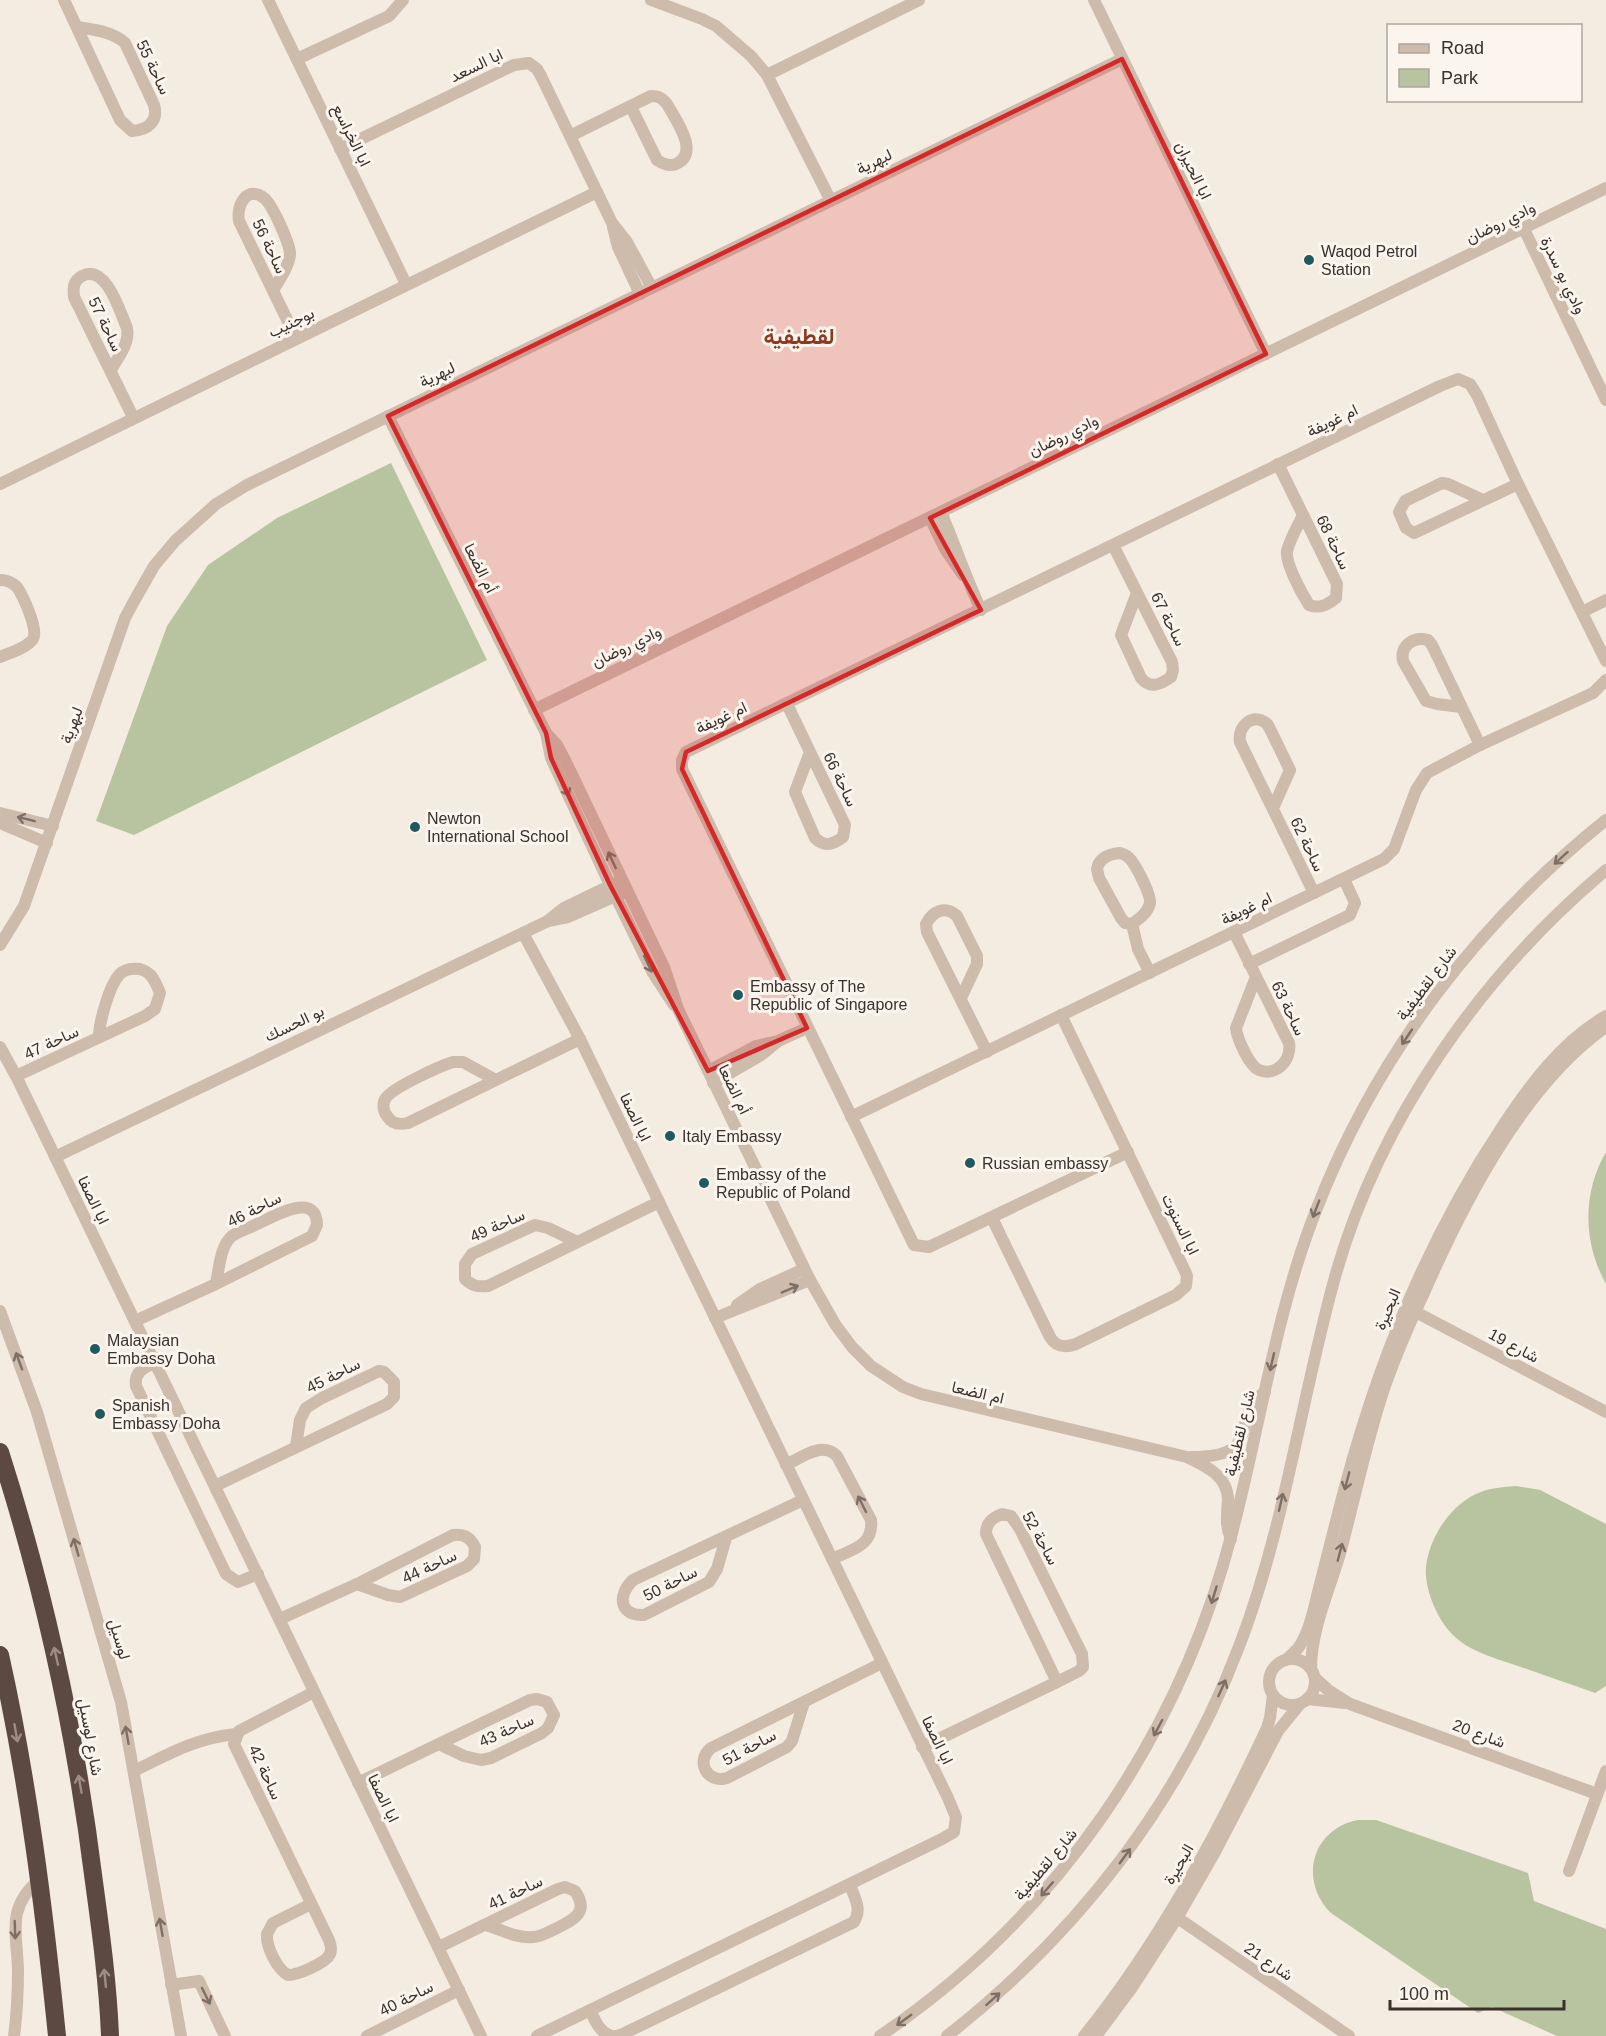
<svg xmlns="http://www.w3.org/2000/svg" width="1606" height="2036" viewBox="0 0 1606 2036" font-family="Arial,Vazirmatn,sans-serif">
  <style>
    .green { fill: #b8c4a0 }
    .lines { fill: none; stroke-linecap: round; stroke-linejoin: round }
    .minor { stroke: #cdbbac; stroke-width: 12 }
    .highway { stroke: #5c4a42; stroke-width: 18 }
    .oneway { stroke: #7d6f65 }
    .oneway2 { stroke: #9c8e87 }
    .marked { fill: #d62828; fill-opacity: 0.2; stroke: #d62828; stroke-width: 4.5; stroke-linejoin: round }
    .poi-dot { fill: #1f5a5e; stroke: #fbf5ee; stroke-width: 2 }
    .labels { text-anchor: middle; stroke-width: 6; stroke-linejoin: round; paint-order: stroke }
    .street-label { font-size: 16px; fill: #3b302b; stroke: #fbf5ee }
    .poi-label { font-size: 16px; fill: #3b302b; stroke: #fbf5ee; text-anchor: start }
    .district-label { font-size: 22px; font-weight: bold; fill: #8c3b22; stroke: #fbf5ee }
  </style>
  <rect width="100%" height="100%" fill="#f4ebe1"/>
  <g class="green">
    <polygon points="391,463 487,660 134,835 96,821 167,626 208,565 277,518"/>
    <path d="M1606 1152V1284C1583 1243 1582 1193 1606 1152Z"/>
    <path d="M1516 1486 1540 1490 1606 1524V1686L1595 1693C1570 1684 1546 1676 1521 1667 1498 1659 1469 1652 1452 1634 1437 1619 1424 1588 1426 1567 1429 1538 1450 1506 1476 1494 1489 1488 1502 1487 1516 1486Z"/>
    <path d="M1358 1820H1376L1528 1873 1534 1901 1606 1929V2036H1557L1492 2007 1478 2013 1331 1913C1298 1880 1312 1829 1358 1820Z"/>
  </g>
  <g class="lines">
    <g class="minor">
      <path d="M64 0 120 120 132 131C147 130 159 122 154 105L125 43C112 31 94 30 77 27"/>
      <polyline points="268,0 406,284"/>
      <polyline points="651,0 702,19 716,26 751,56 767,75 831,201"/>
      <polyline points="1094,0 1266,354"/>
      <polyline points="297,59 389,16 403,0"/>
      <polyline points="767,75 919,0"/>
      <path d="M570 136 651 96C659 96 662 98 667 104 675 119 701 153 676 164 669 167 663 164 657 160L631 107"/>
      <polyline points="340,149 514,65 529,63 537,69 541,76 612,223 627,242 652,288"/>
      <polyline points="613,227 618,247 640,294"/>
      <polyline points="1524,229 1606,400"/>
      <path d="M273 291C279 280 290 265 290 253 289 242 272 204 264 198 248 185 236 204 239 221L296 338"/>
      <path d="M111 370C118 357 130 344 127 328 120 312 106 263 82 276 73 281 73 288 74 297L133 417"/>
      <path d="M388 416 546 733 557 745 565 760 664 967 678 1009 810 1280 835 1324 852 1347 871 1366 903 1387 921 1394 1187 1457C1206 1466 1228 1476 1228 1500 1227 1515 1225 1525 1231 1539"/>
      <path d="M1278 464 1337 584 1336 598C1327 605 1320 609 1309 605 1302 594 1285 563 1287 551 1290 539 1298 526 1303 515"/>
      <polyline points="0,484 597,192"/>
      <polyline points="1483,500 1448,484 1442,483 1405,501 1399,512 1406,528 1414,533 1518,484"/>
      <path d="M941 512C955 545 966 578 981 610"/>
      <polyline points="930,518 945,549 963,575"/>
      <path d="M1113 545 1172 662 1173 670 1171 677C1160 685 1150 689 1141 678L1121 635 1137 593"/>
      <path d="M0 580C6 580 12 582 17 587 23 596 39 630 33 639 27 648 9 653 0 657"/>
      <polyline points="1582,612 1606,600"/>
      <path d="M787 704 845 825 843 837C833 845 824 847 815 838L795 792 810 752"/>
      <path d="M1461 707 1437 704 1426 701 1403 661C1400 645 1414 636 1428 640L1432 645 1480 745"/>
      <polyline points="534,710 1606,188"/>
      <polyline points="546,733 551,758 610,885 653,973 674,1005"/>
      <path d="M1273 808 1290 770 1268 725C1255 711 1237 725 1240 742L1314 893"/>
      <polyline points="0,813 53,826"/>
      <polyline points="0,823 47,843"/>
      <path d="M1120 853C1124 854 1128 856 1131 860 1137 868 1151 894 1150 903 1148 913 1139 919 1132 924L1125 923 1121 918 1099 878 1097 869C1099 858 1109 854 1120 853Z"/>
      <polyline points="549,920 564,908 618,882"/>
      <polyline points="1132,924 1138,949 1150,973"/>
      <path d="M1234 932 1289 1043C1292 1060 1276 1077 1259 1070 1249 1066 1237 1038 1236 1028L1256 977"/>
      <polyline points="523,933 580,1039 948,1798 956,1817 954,1832 942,1839 537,2036"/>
      <polyline points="0,945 24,906 125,618 133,603 154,566 175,541 216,504 247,485 1122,59"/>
      <polyline points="1249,964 1350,915 1355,903 1344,879"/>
      <path d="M961 998 977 964V956L957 916C945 905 933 911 926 924L927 932 987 1052"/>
      <polyline points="0,1047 16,1076 481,2036"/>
      <polyline points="708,1071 756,1046 778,1041 807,1028"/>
      <path d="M16 1076 145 1016 155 1009 160 993C156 983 152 972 140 969 132 968 124 969 119 975 109 986 99 1023 99 1037"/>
      <path d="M494 1079 463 1062H453C440 1066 392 1088 386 1098 382 1103 383 1111 387 1116 392 1124 399 1125 408 1123L580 1039"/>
      <polyline points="713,1083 761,1055 777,1042"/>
      <polyline points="851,1117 1384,859 1394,849 1416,790 1427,773 1480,745 1593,693 1606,680"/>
      <polyline points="1128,1152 929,1247 914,1245 682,769 682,760 686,752 1440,386 1458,379 1470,384 1477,395 1518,484 1606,661"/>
      <polyline points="55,1157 548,921 568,917 627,891"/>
      <path d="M992 1218 1050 1337C1056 1347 1065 1348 1076 1344L1176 1295 1186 1286 1187 1276 1185 1271 1061 1015"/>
      <path d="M577 1242 548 1228 535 1225 472 1254 465 1264V1279C472 1286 477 1287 488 1286L659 1202"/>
      <polyline points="737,1305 760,1289 804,1269"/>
      <polyline points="1408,1308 1606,1412"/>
      <polyline points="0,1311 37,1412 121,1702 181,2036"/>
      <polyline points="715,1318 810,1280"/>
      <path d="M135 1321 216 1284 312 1236 317 1225C317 1190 273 1217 257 1224 250 1228 239 1231 232 1236 220 1246 219 1269 216 1284"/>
      <path d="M155 1363C143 1368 134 1372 136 1386L226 1574 238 1582 258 1574"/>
      <path d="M1191 1457C1267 1457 1227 1419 1265 1392"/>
      <path d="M786 1465C802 1457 822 1441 837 1456L871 1520C874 1546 851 1550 832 1559"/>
      <polyline points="215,1486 387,1404 394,1397 394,1382 384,1372 379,1371 322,1398 306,1408 300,1420 296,1446"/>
      <path d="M726 1538 717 1569 709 1582 644 1615C619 1616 617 1595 633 1580L803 1500"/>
      <path d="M280 1619 357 1584 453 1535C464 1534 470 1537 475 1547L474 1559 467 1566 400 1597 388 1595 357 1584"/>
      <circle cx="1292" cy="1682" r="23"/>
      <path d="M1286 1660C1290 1656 1295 1652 1299 1647 1310 1630 1314 1608 1319 1588 1328 1554 1336 1520 1345 1487 1379 1359 1429 1237 1502 1127 1529 1086 1562 1041 1606 1016"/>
      <path d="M1311 1669C1311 1629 1330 1589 1341 1550 1355 1497 1366 1444 1383 1392 1394 1359 1408 1327 1423 1295 1463 1204 1523 1085 1606 1027"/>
      <polyline points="1315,1678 1328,1690 1350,1704 1597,1794"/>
      <polyline points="1307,1699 1345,1703"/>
      <path d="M804 1702 792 1741 787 1747 727 1778C707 1784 695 1761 711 1748L882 1663"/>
      <path d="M922 1747 1057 1682 1079 1671 1083 1667 1082 1654 1020 1529 1011 1516 1002 1514C992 1518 986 1523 986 1534L1057 1682"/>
      <path d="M134 1771C169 1754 196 1738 236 1734"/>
      <polyline points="358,1783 530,1700 537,1699 547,1702 554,1715 548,1728 542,1733 491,1758 481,1760 464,1756 441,1745"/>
      <polyline points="1569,1871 1606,1771"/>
      <path d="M311 1904 273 1923 267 1934C266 1947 277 1969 288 1975 298 1975 326 1963 330 1954 332 1949 331 1945 329 1940L234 1744 239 1731 314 1692"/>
      <polyline points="1172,1914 1349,2036"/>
      <path d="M439 1947 558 1889 565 1887 575 1891C590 1913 573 1920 555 1929 548 1932 540 1937 533 1937 518 1939 500 1929 486 1925"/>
      <polyline points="171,1985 199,1981 225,2036"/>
      <path d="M590 2010C596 2022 599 2032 612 2036"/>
      <path d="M14 2036C17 2014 18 1992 18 1970 17 1933 6 1908 39 1880"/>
      <polyline points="367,2036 459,1990"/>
      <path d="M616 2036 623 2034 854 1922C862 1909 855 1899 850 1885"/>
      <path d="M880 2036C1056 1917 1179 1738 1232 1533 1260 1427 1276 1310 1317 1208 1376 1056 1478 922 1606 820"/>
      <path d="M947 2036C1078 1933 1181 1801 1240 1644 1285 1526 1301 1399 1335 1277 1379 1120 1481 975 1606 870"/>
      <path d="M1084 2036C1159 1943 1217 1835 1267 1728L1270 1718 1273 1695"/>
      <polyline points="1096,2036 1131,1989 1177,1918 1215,1852 1278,1731 1300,1704"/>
    </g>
    <g class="highway">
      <path d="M0 1452C45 1592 76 1736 94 1882 101 1933 108 1985 110 2036"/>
      <path d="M0 1655C28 1780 44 1908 57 2036"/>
    </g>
  </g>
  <defs><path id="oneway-shaft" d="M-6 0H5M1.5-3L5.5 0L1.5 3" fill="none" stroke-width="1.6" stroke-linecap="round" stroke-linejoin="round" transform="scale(1.5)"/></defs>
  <g class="oneway">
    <use href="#oneway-shaft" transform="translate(565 788) rotate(65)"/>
    <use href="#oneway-shaft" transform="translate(26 819) rotate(-166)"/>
    <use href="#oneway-shaft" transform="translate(1561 858) rotate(138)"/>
    <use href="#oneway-shaft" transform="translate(612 860) rotate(-115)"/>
    <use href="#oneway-shaft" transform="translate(648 964) rotate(64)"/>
    <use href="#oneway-shaft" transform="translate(1407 1037) rotate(124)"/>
    <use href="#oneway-shaft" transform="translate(1316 1209) rotate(111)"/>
    <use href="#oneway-shaft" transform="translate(790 1289) rotate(-23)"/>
    <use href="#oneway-shaft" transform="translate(19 1361) rotate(-110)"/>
    <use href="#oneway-shaft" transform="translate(1272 1362) rotate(103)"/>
    <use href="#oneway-shaft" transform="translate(1347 1481) rotate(105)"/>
    <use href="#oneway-shaft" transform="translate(1281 1502) rotate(-77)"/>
    <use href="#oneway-shaft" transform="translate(862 1504) rotate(-117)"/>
    <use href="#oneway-shaft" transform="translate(76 1547) rotate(-106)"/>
    <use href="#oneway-shaft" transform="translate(1340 1552) rotate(-75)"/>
    <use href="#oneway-shaft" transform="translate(1214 1595) rotate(107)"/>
    <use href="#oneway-shaft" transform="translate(1222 1688) rotate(-66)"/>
    <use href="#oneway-shaft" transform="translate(1158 1728) rotate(118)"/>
    <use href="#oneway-shaft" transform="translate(127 1735) rotate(-100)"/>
    <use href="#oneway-shaft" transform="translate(1125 1856) rotate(-54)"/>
    <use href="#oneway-shaft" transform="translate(1047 1889) rotate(131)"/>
    <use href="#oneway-shaft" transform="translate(161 1927) rotate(-100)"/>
    <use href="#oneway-shaft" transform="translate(15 1930) rotate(88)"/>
    <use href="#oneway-shaft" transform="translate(206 1996) rotate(64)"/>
    <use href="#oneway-shaft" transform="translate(993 1999) rotate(-42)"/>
    <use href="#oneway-shaft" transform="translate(904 2020) rotate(144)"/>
  </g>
  <g class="oneway2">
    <use href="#oneway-shaft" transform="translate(56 1656) rotate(-103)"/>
    <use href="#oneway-shaft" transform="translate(16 1733) rotate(80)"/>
    <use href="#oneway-shaft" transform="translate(80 1784) rotate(-100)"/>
    <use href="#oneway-shaft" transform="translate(105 1978) rotate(-96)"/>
  </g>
  <path class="marked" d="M1122 59 1266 354 930 518 981 610 686 752 682 769 807 1028 708 1071 610 885 551 758 546 733 388 416Z"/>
  <g class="poi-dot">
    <circle cx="1309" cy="260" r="6"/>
    <circle cx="415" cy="827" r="6"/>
    <circle cx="738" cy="995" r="6"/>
    <circle cx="670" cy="1136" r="6"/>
    <circle cx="970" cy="1163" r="6"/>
    <circle cx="704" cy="1183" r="6"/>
    <circle cx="95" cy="1349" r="6"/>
    <circle cx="100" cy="1414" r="6"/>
  </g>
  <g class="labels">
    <g class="street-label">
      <text transform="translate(476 65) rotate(-26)" y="6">ابا السعد</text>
      <text transform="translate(154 67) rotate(64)" y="6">ساحة 55</text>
      <text transform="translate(352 135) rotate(64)" y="6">ابا الخراسع</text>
      <text transform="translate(874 161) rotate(-26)" y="6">لبهرية</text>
      <text transform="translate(1194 170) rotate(64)" y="6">ابا الحيران</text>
      <text transform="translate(1500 222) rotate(-26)" y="6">وادي روضان</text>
      <text transform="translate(270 246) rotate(64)" y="6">ساحة 56</text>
      <text transform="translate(1564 275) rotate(64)" y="6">وادي بو سدرة</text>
      <text transform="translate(291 322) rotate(-26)" y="6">بوجنيب</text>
      <text transform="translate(106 324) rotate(64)" y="6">ساحة 57</text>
      <text transform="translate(437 374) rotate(-26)" y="6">لبهرية</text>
      <text transform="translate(1332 420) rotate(-26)" y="6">ام غويفة</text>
      <text transform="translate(1063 435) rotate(-26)" y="6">وادي روضان</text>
      <text transform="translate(1334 542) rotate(64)" y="6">ساحة 68</text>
      <text transform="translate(481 568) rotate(63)" y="6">أم الضعا</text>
      <text transform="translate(1169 619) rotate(63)" y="6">ساحة 67</text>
      <text transform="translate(626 646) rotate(-26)" y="6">وادي روضان</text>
      <text transform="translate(721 717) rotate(-25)" y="6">ام غويفة</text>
      <text transform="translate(71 725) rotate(-70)" y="6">لبهرية</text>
      <text transform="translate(841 779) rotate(64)" y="6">ساحة 66</text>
      <text transform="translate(1308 844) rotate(64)" y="6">ساحة 62</text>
      <text transform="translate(1246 908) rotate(-26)" y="6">ام غويفة</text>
      <text transform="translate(1426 983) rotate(-53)" y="6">شارع لقطيفية</text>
      <text transform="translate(1289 1008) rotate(64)" y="6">ساحة 63</text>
      <text transform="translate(294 1023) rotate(-26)" y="6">بو الحسك</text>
      <text transform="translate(51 1042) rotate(-25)" y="6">ساحة 47</text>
      <text transform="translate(735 1089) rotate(64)" y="6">أم الضعا</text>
      <text transform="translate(636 1117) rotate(64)" y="6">ابا الصفا</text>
      <text transform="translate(94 1200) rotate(64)" y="6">ابا الصفا</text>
      <text transform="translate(254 1209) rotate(-27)" y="6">ساحة 46</text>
      <text transform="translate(1181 1224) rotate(64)" y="6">ابا السنوت</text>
      <text transform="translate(497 1225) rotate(-24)" y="6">ساحة 49</text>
      <text transform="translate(1387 1309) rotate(-67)" y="6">البحيرة</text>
      <text transform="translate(1514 1345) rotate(28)" y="6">شارع 19</text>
      <text transform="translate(333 1375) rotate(-27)" y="6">ساحة 45</text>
      <text transform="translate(978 1392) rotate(13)" y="6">ام الضعا</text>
      <text transform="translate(1239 1433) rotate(-77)" y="6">شارع لقطيفية</text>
      <text transform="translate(1041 1538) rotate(61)" y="6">ساحة 52</text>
      <text transform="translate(429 1566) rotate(-25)" y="6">ساحة 44</text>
      <text transform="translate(670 1583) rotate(-27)" y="6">ساحة 50</text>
      <text transform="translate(120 1639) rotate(74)" y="6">لوسيل</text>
      <text transform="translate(506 1730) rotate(-24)" y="6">ساحة 43</text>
      <text transform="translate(1479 1733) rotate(20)" y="6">شارع 20</text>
      <text transform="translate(91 1737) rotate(80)" y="6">شارع لوسيل</text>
      <text transform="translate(938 1740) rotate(64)" y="6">ابا الصفا</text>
      <text transform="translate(749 1747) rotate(-28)" y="6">ساحة 51</text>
      <text transform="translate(266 1772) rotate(65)" y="6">ساحة 42</text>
      <text transform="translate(384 1798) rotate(64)" y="6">ابا الصفا</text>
      <text transform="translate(1045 1864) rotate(-50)" y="6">شارع لقطيفية</text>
      <text transform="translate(1178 1864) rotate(-60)" y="6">البحيرة</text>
      <text transform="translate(515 1892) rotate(-26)" y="6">ساحة 41</text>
      <text transform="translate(1269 1961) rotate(34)" y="6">شارع 21</text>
      <text transform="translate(406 1998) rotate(-27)" y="6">ساحة 40</text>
    </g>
    <g class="poi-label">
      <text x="1321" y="257">Waqod Petrol<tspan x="1321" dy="18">Station</tspan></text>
      <text x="427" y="824">Newton<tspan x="427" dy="18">International School</tspan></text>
      <text x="750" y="992">Embassy of The<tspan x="750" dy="18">Republic of Singapore</tspan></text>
      <text x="682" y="1142">Italy Embassy</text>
      <text x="982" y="1169">Russian embassy</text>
      <text x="716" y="1180">Embassy of the<tspan x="716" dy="18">Republic of Poland</tspan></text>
      <text x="107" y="1346">Malaysian<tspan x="107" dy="18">Embassy Doha</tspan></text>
      <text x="112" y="1411">Spanish<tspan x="112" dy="18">Embassy Doha</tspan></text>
    </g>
    <g class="district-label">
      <text x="799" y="344">لقطيفية</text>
    </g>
  </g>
  <rect x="1387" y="24" width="195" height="78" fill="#fbf5ee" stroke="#aea6a0" stroke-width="1.5"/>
  <rect x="1399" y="44" width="30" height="9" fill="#cdbbac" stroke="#aea6a0" stroke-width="1.5"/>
  <text x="1441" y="54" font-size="18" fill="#3b302b">Road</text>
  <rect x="1399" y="69" width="30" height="18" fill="#b8c4a0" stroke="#aea6a0" stroke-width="1.5"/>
  <text x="1441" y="84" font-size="18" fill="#3b302b">Park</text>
  <path d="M1390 2000v9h174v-9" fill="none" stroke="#3b302b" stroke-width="3"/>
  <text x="1399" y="2000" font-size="18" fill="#3b302b" stroke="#fbf5ee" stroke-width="4.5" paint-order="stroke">100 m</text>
</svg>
